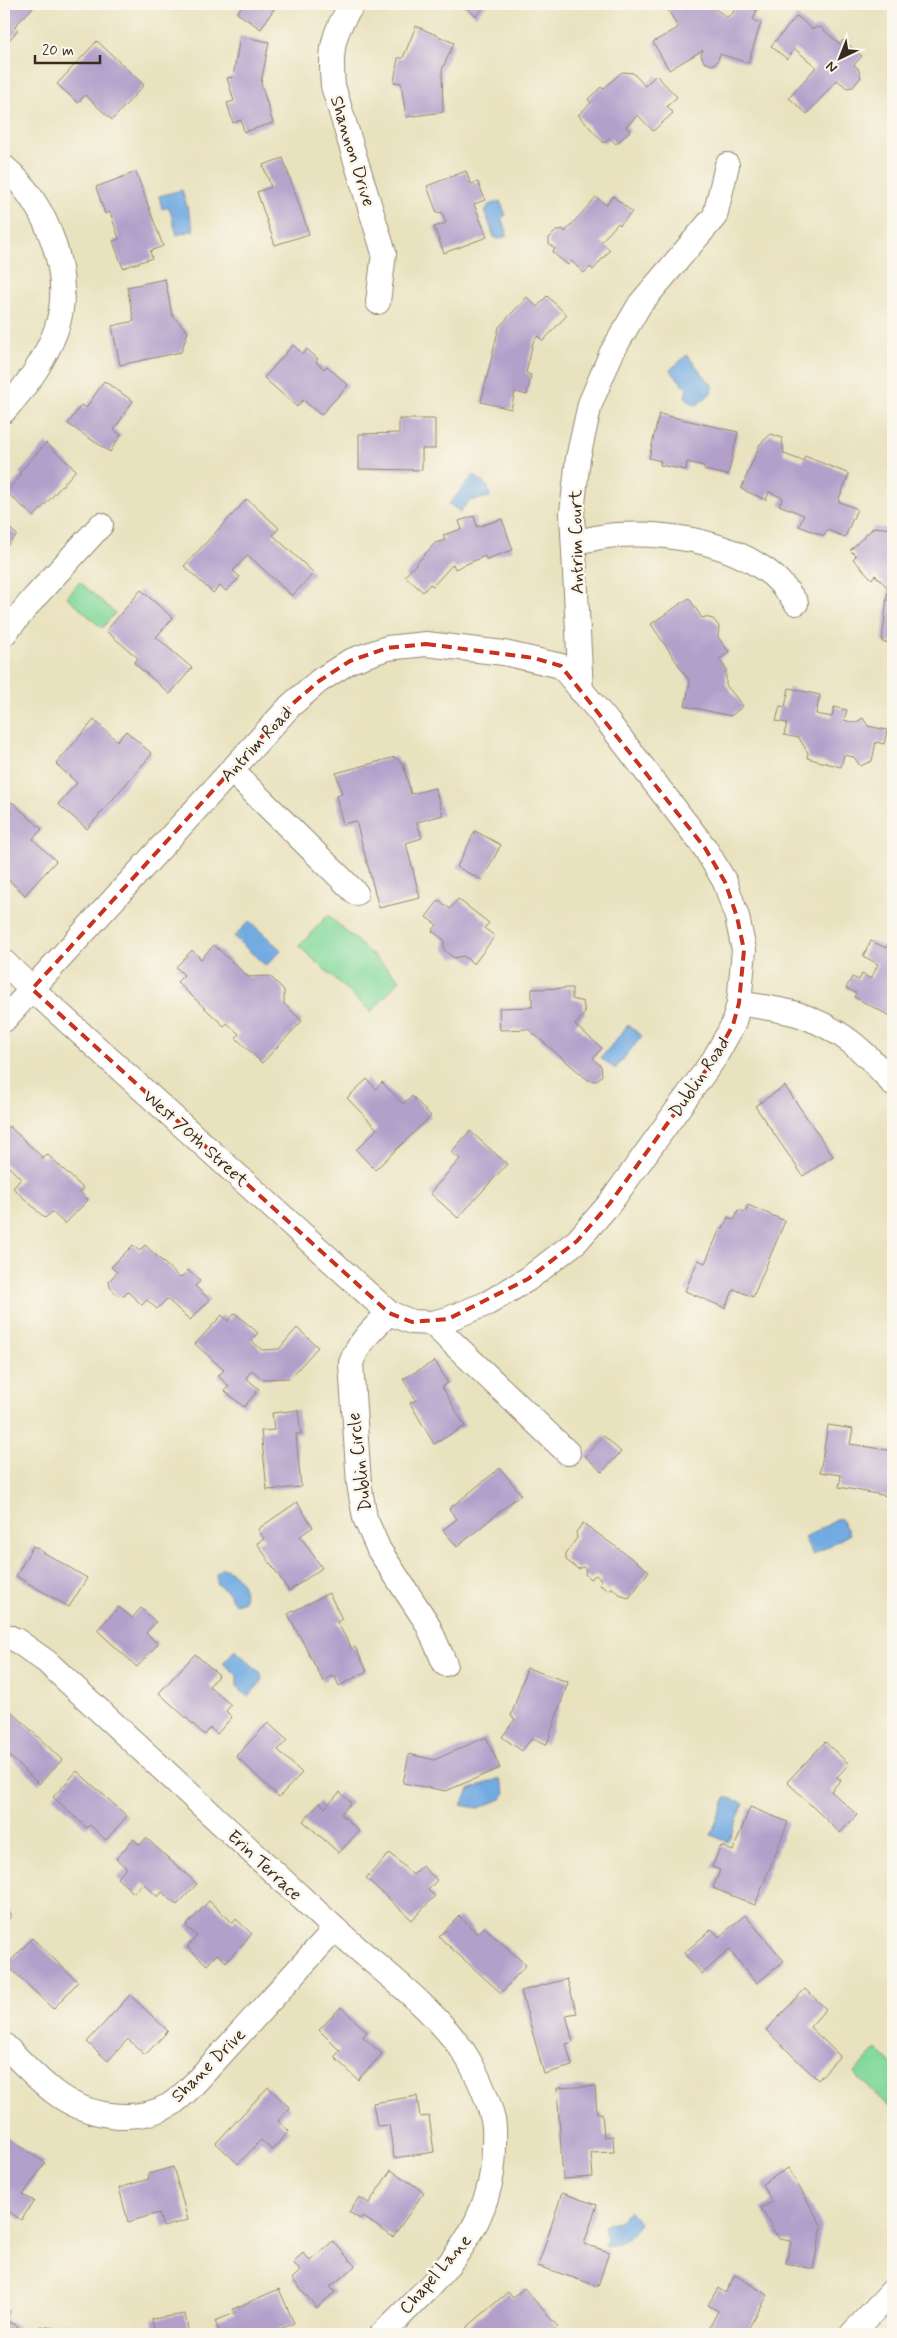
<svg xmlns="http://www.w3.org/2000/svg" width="897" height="2338" viewBox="0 0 897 2338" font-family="Mynerve,sans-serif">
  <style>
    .green { fill: #84d99d; stroke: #60825e }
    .water { fill: #72abe2; stroke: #566a80 }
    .building { fill: #b2a0cb }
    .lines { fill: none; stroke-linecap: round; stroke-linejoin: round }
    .minor-casing { stroke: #92866e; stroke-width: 26 }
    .minor { stroke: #fff; stroke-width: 24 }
    .marked { fill: none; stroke: #c8321e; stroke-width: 4; stroke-dasharray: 10 6; stroke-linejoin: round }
    .labels { text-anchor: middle; stroke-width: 5; stroke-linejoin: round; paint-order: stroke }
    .street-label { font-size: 18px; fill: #3b2a1e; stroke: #fbf7ec }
  </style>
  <rect width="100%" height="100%" fill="#fbf7ec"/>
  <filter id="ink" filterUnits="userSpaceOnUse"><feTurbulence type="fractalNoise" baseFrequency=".02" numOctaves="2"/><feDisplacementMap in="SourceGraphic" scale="10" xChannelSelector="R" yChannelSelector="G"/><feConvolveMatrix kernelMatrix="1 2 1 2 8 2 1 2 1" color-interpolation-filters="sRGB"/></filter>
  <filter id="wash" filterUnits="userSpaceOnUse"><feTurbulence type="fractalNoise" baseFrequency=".0096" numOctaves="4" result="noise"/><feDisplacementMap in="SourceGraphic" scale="20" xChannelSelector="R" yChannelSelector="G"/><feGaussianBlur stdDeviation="1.12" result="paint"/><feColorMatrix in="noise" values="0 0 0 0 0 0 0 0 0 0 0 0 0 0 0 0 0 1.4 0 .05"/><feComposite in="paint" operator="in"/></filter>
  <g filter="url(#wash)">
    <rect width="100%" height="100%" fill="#e9e2bf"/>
    <g class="green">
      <polygon points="80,582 115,613 102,628 67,597"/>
      <polygon points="328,915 400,980 371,1012 299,946"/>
      <polygon points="877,2049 893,2065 893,2111 854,2073"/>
    </g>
    <g class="water">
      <polygon points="182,190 194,230 177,235 169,207 162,209 159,196"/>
      <polygon points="500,201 506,215 501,218 507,231 506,236 499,239 494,237 485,211 489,205"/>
      <polygon points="687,355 712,385 711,393 697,405 691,403 685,396 687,389 670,370"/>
      <polygon points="474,475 488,487 490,497 469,501 460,512 449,504"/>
      <polygon points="249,921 281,950 266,966 234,937"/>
      <polygon points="628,1025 642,1036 615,1069 601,1058"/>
      <polygon points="840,1518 850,1534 813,1555 804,1538"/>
      <path d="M222 1568C236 1571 248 1586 244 1601L236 1604C231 1601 232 1598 229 1594 223 1585 217 1592 216 1574Z"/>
      <polygon points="235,1650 261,1673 262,1681 248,1697 237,1687 237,1675 223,1663"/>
      <polygon points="497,1779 500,1779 505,1792 501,1799 479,1808 461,1805 469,1790"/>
      <polygon points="726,1797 744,1803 728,1842 711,1835"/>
      <path d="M629 2211 640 2223C632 2234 620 2250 604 2246L606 2236 604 2227 608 2223 619 2221Z"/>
    </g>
    <g id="blocks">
      <g class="building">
        <polygon points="4,4 36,4 14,27 18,30 4,46"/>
        <polygon points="243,4 277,4 261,29 237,13"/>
        <polygon points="462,4 487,4 476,16"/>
        <polygon points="665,4 708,4 727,17 733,13 736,4 757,10 753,20 761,23 748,63 720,54 717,62 712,65 704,62 701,55 703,50 669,70 653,42 678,28"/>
        <polygon points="797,16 812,29 820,27 840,44 843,40 862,56 854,65 858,68 861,77 853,87 847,88 837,80 807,114 789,98 816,67 795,49 787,59 771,46"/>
        <polygon points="416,26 454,43 442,70 443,112 406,117 401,83 394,82 398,58 403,58"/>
        <polygon points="240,36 269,42 261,83 273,123 244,132 241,120 233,123 227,103 234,101 227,78 233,77"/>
        <polygon points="97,41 144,85 112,120 85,95 78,103 57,84"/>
        <polygon points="622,72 633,73 645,86 656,75 677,97 667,106 673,113 653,131 638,115 626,126 630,131 616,144 610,138 604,143 578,115 591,103 588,99 601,87 603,89"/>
        <polygon points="283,158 309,234 275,245 257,192 271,187 263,165"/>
        <polygon points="466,171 471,184 478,182 485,200 474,204 487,237 444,253 434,227 446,223 442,212 437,213 427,186"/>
        <polygon points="136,172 163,246 150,251 152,258 123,268 113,241 119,239 110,212 105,214 96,187"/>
        <polygon points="613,196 632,212 620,225 618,223 601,242 610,250 593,270 590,267 584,273 571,261 568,265 552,252 555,249 549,244 549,238 556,231 563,229 565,232 596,197 606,205"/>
        <polygon points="165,279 172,315 188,332 181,352 120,365 112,326 134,321 127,287"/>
        <polygon points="547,296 567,315 543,341 538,336 533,342 526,373 531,375 527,395 515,392 511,409 481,402 499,327 527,297 537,307"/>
        <polygon points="293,345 303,354 307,349 318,359 316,362 324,369 327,366 348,385 321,415 303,400 297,407 264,378"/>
        <polygon points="104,381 133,401 114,430 121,435 110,452 68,424 81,405 86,408"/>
        <polygon points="659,414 738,432 728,475 704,470 704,466 687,462 686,470 660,465 661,461 649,458"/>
        <polygon points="399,419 435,419 435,449 422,449 422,470 359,469 359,434 399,433"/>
        <polygon points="771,434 782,438 784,454 803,461 805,456 849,474 838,501 857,509 845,537 827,530 824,536 799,526 804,515 779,505 783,498 769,492 766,500 741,489 760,444"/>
        <polygon points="46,443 76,470 34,517 6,492 21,475 19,473"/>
        <polygon points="247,499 279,528 273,535 314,573 292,596 248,555 233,571 240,577 226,591 220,586 213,593 184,566"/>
        <polygon points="474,516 477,527 502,519 513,550 486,559 485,556 455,569 453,564 433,586 430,584 423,592 405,576 435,543 445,540 443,535 462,529 459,521"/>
        <polygon points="4,523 17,535 4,549"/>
        <polygon points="874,527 893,529 893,643 882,642 888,588 875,575 872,579 853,559 856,556 850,550"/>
        <polygon points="141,590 173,618 156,637 192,668 170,694 134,663 138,658 106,631"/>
        <polygon points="689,598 702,618 705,617 713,619 719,626 718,637 729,652 719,659 726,669 726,685 743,706 731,716 685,706 690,682 651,624"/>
        <polygon points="789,688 820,695 816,714 832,717 834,707 847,710 844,720 855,723 863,718 868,726 887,730 884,744 876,742 872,761 860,766 854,757 844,755 841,767 807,758 808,753 799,738 784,735 787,723 776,721 780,706 785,707"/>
        <polygon points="94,720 117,741 126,731 152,754 87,829 58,804 77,783 56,764"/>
        <polygon points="395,757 403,764 411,794 435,788 443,815 417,822 422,838 406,843 420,898 379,908 356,821 343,824 336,796 342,794 336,773"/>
        <polygon points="12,802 42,829 33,839 56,861 25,895 4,876 4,811"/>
        <polygon points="475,831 501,845 482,880 457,867"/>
        <polygon points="458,899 489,923 484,928 495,936 474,964 463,956 454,958 444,950 444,940 432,931 437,925 426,917 439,900 450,909"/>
        <polygon points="871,941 886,948 888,944 893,947 893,1012 890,1016 854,997 856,993 846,988 852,977 859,980 862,974 871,979 878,964 863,956"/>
        <polygon points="214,945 248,977 270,976 284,990 284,1004 302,1021 262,1063 236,1038 239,1034 227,1023 224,1026 177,982 184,975 176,967 192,950 201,959"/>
        <polygon points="572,988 572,999 583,1002 585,1013 575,1025 602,1048 593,1059 601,1066 602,1075 597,1081 588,1080 528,1029 500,1030 499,1008 532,1007 532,989"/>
        <polygon points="367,1079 376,1089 382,1082 403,1104 412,1096 431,1116 375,1170 356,1150 377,1129 347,1098"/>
        <polygon points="785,1086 833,1156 803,1176 755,1106"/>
        <polygon points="9,1126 43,1158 47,1154 83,1188 80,1192 88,1200 65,1224 52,1212 45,1218 13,1188 21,1179 4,1162 4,1132"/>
        <polygon points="470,1131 507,1164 458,1218 430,1193 460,1159 451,1152"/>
        <polygon points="748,1205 785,1221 753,1297 734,1289 725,1308 685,1291 698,1260 705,1263 721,1227 723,1228 728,1217 734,1220 738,1210 745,1212"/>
        <polygon points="133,1245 139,1251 145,1245 180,1278 188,1270 200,1281 195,1286 210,1300 190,1320 167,1299 157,1309 147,1300 142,1305 128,1292 124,1296 117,1295 110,1287 109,1281 117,1272 111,1267"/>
        <polygon points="235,1313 258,1333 251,1340 262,1350 279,1349 297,1328 318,1347 290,1378 262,1379 252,1370 246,1378 259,1389 244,1407 225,1391 229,1386 218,1376 224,1370 195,1344 222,1315 228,1321"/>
        <polygon points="435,1361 448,1383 442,1387 465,1426 434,1444 410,1403 416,1400 403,1379"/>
        <polygon points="298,1410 301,1434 296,1434 301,1487 267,1490 261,1431 274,1430 272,1413"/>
        <polygon points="828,1425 853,1429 850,1444 893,1451 893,1497 839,1487 841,1475 820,1472"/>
        <polygon points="604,1436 621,1452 602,1472 585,1456"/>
        <polygon points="500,1468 521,1494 457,1547 443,1530 457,1519 449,1509"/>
        <polygon points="297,1502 313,1527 300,1536 322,1568 289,1591 257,1543 264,1539 258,1529"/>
        <polygon points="583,1523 649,1571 629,1598 622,1596 612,1588 608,1590 600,1585 601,1579 596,1575 590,1579 585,1574 586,1569 583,1567 578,1569 566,1560 566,1553 577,1538 576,1532"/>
        <polygon points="33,1546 87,1578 69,1607 16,1576"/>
        <polygon points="329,1593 342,1619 337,1622 352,1649 355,1647 367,1671 339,1686 334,1675 323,1681 288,1614"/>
        <polygon points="119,1607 132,1618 141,1608 156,1622 146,1633 158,1644 137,1667 97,1630"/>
        <polygon points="195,1654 219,1675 209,1686 231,1705 226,1711 232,1717 217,1734 210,1728 205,1735 159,1693"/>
        <polygon points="527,1668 568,1682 547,1744 531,1739 522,1751 502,1737 515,1719 511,1716"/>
        <polygon points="4,1704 62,1760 39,1784 4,1751"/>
        <polygon points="268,1723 287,1740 278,1750 302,1773 279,1797 236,1756"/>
        <polygon points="486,1737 500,1768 446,1791 403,1783 409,1754 434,1760"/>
        <polygon points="825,1742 849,1764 837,1777 841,1780 831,1791 857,1815 840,1833 787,1782"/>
        <polygon points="77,1771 127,1816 106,1840 90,1825 87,1828 53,1797"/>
        <polygon points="340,1792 351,1803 341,1814 359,1831 339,1853 303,1821 320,1802 325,1808"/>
        <polygon points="750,1807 788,1822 755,1905 713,1888 720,1870 712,1867 721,1846 733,1851"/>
        <polygon points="146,1838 197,1884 177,1905 162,1892 158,1897 143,1883 134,1893 117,1878 127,1868 116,1859 133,1839 140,1845"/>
        <polygon points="390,1853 413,1875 422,1866 437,1880 428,1890 435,1896 412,1920 366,1878"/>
        <polygon points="209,1901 233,1923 236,1919 252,1934 226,1962 217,1954 207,1965 187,1947 197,1936 186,1926"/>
        <polygon points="4,1908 12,1915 4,1924"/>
        <polygon points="745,1915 784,1961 757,1983 729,1950 702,1974 684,1953 712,1929 719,1937"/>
        <polygon points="459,1916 478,1934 484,1927 526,1965 501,1993 439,1937"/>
        <polygon points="32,1938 78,1982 53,2009 7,1965"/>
        <polygon points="567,1979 577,2013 566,2015 573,2042 566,2044 572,2066 544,2074 521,1991"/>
        <polygon points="805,1989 826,2009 810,2027 840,2056 818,2080 766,2030"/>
        <polygon points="130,1995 168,2031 145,2055 128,2039 108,2061 87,2042"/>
        <polygon points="341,2007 367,2032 363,2037 382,2054 358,2080 334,2057 340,2051 319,2030"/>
        <polygon points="595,2086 597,2113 602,2113 604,2137 613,2136 614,2152 591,2153 593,2177 563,2179 557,2088"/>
        <polygon points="268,2087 290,2108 278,2121 289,2131 272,2150 261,2140 238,2164 216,2143"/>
        <polygon points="417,2096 420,2117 429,2116 434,2152 394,2158 389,2125 377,2126 373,2103"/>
        <polygon points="4,2135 45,2163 23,2195 34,2201 21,2220 4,2208 4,2191 6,2187 4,2186"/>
        <polygon points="173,2167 188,2220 163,2227 159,2213 128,2222 119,2188 149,2179 148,2174"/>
        <polygon points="788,2168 822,2226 813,2269 786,2263 791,2241 779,2239 761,2208 772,2202 762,2184"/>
        <polygon points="391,2170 424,2192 393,2237 362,2216 360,2219 349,2212 359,2197 369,2203"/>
        <polygon points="562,2193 597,2205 584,2244 609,2252 598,2286 538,2266"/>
        <polygon points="333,2241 355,2266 330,2287 335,2292 317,2308 292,2279 300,2271 293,2262 303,2253 310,2261"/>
        <polygon points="735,2275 768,2295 745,2334 739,2332 739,2334 706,2334 718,2311 708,2305 718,2288 725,2293"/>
        <polygon points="524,2288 558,2327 550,2334 537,2334 532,2329 526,2334 472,2334 466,2328 508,2292 513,2298"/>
        <polygon points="279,2289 294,2323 269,2334 220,2334 215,2321 235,2313 233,2309"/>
        <polygon points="4,2309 9,2311 5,2320 18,2326 15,2334 4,2334"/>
        <polygon points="185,2314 189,2334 139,2334 154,2331 152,2319"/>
        <polygon points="40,2326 91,2333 91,2334 39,2334"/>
      </g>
    </g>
  </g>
  <g filter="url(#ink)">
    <use href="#blocks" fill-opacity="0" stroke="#92866e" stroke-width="1"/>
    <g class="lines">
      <g class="minor-casing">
        <g id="minor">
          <path d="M353 4C332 32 330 51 333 86L384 253 378 302"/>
          <path d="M4 167C47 203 75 276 56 330 45 360 25 388 4 411"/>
          <path d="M574 542C588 540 602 536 616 535 664 532 720 540 761 567 776 576 786 589 796 603"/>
          <polyline points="4,634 34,598 101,525"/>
          <polyline points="581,691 572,513 578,458 590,404 612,352 640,304 715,216 727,165"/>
          <polyline points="231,770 356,893"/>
          <polyline points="4,962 32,989 389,1313 412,1322 432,1323 448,1319 488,1303 528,1279 577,1241 610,1203 714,1059 733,1025 739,1003 744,950 737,917 725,882 705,848 608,722 561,666 504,653 426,644 387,648 350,661 319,681 290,706 32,989 4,1020"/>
          <path d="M739 1003C759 1007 783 1009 803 1016 843 1031 866 1052 893 1084"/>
          <path d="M389 1313C373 1329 359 1341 351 1363L359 1484 365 1518 379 1550 427 1623 445 1664"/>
          <polyline points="432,1323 568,1453"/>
          <path d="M4 1635 16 1640 47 1662C142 1750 237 1838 332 1926 373 1964 422 1998 457 2043 472 2061 488 2097 493 2120 495 2128 494 2139 494 2147 494 2231 436 2280 382 2334"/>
          <path d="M4 2045C20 2060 36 2078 54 2092 85 2116 134 2125 170 2105 178 2100 186 2092 193 2085L335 1929"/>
          <polyline points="852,2334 893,2290"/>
        </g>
      </g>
      <use href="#minor" class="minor"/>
    </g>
  </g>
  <path class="marked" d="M426 644 534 658 561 666 705 848 725 882 737 917 744 950 739 1003 733 1025 714 1059 610 1203 577 1241 528 1279 448 1319 412 1322 389 1313 32 989 290 706 319 681 350 661 387 648Z"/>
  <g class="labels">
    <g class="street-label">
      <text transform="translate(353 151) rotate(73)" y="6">Shannon Drive</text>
      <text transform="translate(576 542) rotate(-91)" y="6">Antrim Court</text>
      <text transform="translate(256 744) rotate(-47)" y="6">Antrim Road</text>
      <text transform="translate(699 1077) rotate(-56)" y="6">Dublin Road</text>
      <text transform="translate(196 1138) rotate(42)" y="6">West 70th Street</text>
      <text transform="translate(359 1462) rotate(-97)" y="6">Dublin Circle</text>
      <text transform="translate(265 1865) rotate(43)" y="6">Erin Terrace</text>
      <text transform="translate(208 2065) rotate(-45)" y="6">Shane Drive</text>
      <text transform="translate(435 2274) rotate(-49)" y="6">Chapel Lane</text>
    </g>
  </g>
  <rect width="897" height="2338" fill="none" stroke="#fbf7ec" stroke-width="20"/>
  <g transform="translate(840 58) rotate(223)" stroke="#fbf7ec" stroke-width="4" paint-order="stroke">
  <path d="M0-4L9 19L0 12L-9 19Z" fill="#3b2a1e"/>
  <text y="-8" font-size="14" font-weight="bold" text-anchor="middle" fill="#3b2a1e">N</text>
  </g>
  <path d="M35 55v8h65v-8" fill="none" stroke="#3b2a1e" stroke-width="2.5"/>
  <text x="42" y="55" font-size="15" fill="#3b2a1e" stroke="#fbf7ec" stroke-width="4" paint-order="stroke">20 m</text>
</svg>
